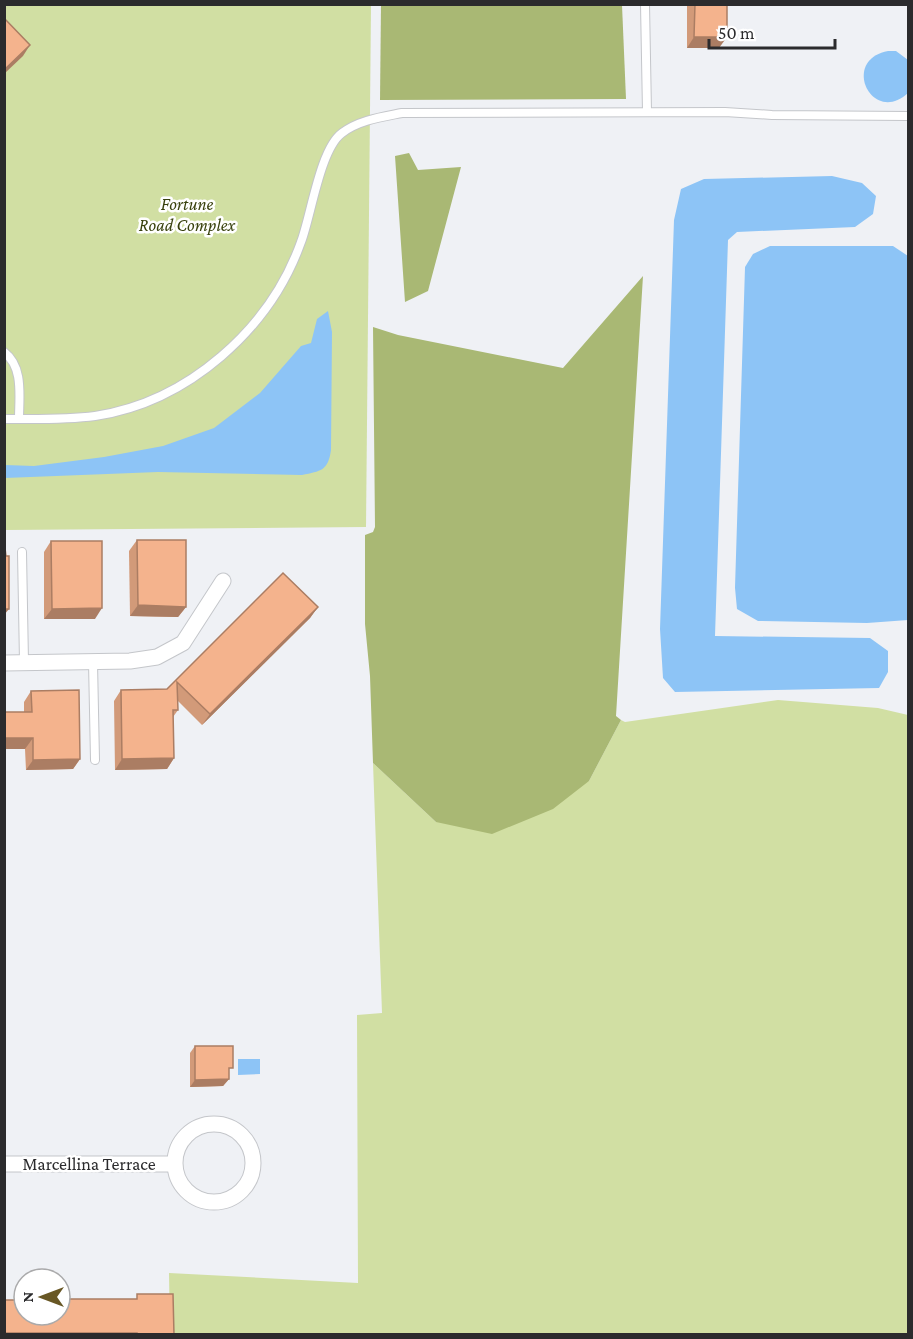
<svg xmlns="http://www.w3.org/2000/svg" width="913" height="1339" viewBox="0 0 913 1339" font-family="'Crimson Pro',serif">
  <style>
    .green { fill: #d1dfa3 }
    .forest { fill: #a9b874 }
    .water { fill: #8dc4f6 }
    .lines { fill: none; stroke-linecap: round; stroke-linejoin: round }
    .service-casing { stroke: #c4c6ca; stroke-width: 10 }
    .minor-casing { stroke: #c4c6ca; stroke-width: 17 }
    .service { stroke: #fff; stroke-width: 8 }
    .minor { stroke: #fff; stroke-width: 15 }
    .wall { fill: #d29a79 }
    .shaded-wall { fill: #ab7d63 }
    .building { fill: #f4b38d; stroke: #ab7d63; stroke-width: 1.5 }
    .labels { text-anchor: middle; stroke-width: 5; stroke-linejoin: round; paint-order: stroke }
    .park-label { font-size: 18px; font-style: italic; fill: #38410d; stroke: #fff }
    .street-label { font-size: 18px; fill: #2b2b2d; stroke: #fff }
  </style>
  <rect width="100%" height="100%" fill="#eff1f5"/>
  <g class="green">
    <polygon points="4,5 371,5 366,527 5,530"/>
    <polygon points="778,700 878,708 908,715 908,1334 170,1334 169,1273 358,1283 357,1015 382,1013 373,763 436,822 589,781 621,720 625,722"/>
  </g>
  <g class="forest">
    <polygon points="381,5 622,5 626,99 380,100"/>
    <polygon points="409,153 418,170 461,167 428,291 405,302 395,156"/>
    <polygon points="643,276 616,716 621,720 589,781 553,809 492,834 436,822 373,763 370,676 365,624 365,535 373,532 375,527 373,327 398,335 563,368"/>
  </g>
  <g class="water">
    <path d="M888 51H896L908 60V93C872 126 840 60 888 51Z"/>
    <polygon points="832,176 862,183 876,196 873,214 855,227 737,232 728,240 715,636 870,638 888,651 888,672 879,688 675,692 663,678 660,629 674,220 681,189 704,179"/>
    <polygon points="770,246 893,246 908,256 908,620 867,623 758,621 737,609 735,588 745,267 753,254"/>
    <path d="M328 311 332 332 331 450C328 471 321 471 302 475L158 472 5 478V465L34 466 104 457 163 446 214 428 260 393 301 346 311 343 317 319Z"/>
    <polygon points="238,1059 260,1059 260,1074 238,1075"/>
  </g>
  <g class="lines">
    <g class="service-casing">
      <g id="service">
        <polyline points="645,4 647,112"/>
        <path d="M4 352C24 367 19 397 19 419"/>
        <path d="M4 419C35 419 65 420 95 416 188 402 270 329 301 242 311 216 320 149 342 133 359 120 382 117 402 113L725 112 772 115 908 116"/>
        <polyline points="22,552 24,662"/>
        <polyline points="93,662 95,760"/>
      </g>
    </g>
    <g class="minor-casing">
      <g id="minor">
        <polyline points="4,663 130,661 157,657 183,643 223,581"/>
        <circle cx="214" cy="1163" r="39"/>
        <polyline points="4,1164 174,1164"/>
      </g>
    </g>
    <use href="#service" class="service"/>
    <use href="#minor" class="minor"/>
  </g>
  <g class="wall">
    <polygon points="687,4 727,4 719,48 687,48"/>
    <polygon points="137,540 186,607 178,617 130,616 129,551"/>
    <polygon points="51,541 95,619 44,619 44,552"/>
    <polygon points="283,573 318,607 310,618 202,725 178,701 178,710 173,717 174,758 167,769 115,770 114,701 121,690 167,689"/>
    <polygon points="31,691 80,759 73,769 26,770 25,749 5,749 4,712 24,712 24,702"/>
    <polygon points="195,1046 229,1074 229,1079 223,1086 190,1087 190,1053"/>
  </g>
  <g class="shaded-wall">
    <polygon points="694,37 727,37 719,48 687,48"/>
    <polygon points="30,45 23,56 4,74 4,70"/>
    <polygon points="138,605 186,607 178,617 130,616"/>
    <polygon points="318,607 310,618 202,725 210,714"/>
    <polygon points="102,608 95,619 44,619 52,609"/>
    <polygon points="4,609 9,609 4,615"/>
    <polygon points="5,738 33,738 25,749 4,749"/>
    <polygon points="174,758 167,769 115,770 122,759"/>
    <polygon points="80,759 73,769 26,770 33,760"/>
    <polygon points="229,1079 223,1086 190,1087 195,1080"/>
    <polygon points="4,1333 137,1333 136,1335 4,1335"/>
  </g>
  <g class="building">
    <polygon points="695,4 727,4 727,37 694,37"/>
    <polygon points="4,18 30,45 4,70"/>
    <polygon points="4,540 6,556 9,556 9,609 4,609"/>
    <polygon points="137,540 186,540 186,607 138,605"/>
    <polygon points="51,541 102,541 102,608 52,609"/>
    <polygon points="283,573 318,607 210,714 177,682 178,710 173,710 174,758 122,759 121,690 167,689"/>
    <polygon points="79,690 80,759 33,760 33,738 5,738 4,753 4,712 32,712 31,691"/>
    <polygon points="195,1046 233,1046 233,1068 229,1068 229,1079 195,1080"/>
    <polygon points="137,1294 173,1294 174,1335 137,1335 137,1333 4,1333 4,1300 24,1300 24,1315 60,1315 60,1299 137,1299"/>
  </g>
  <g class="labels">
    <g class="park-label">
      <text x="187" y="210">Fortune<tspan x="187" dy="21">Road Complex</tspan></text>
    </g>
    <g class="street-label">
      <text x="89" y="1170">Marcellina Terrace</text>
    </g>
  </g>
  <rect width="913" height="1339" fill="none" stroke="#2b2b2d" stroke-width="12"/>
  <g transform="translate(42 1297) rotate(270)"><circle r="28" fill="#ffffff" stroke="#aaaaab" stroke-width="1.5"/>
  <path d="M0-4.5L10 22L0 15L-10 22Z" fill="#685725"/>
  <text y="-9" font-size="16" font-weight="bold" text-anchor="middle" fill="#2b2b2d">N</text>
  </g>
  <path d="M709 39v9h126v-9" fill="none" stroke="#2b2b2d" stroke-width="3"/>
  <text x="718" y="39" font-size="18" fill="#2b2b2d" stroke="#ffffff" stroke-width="4.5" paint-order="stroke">50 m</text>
</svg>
